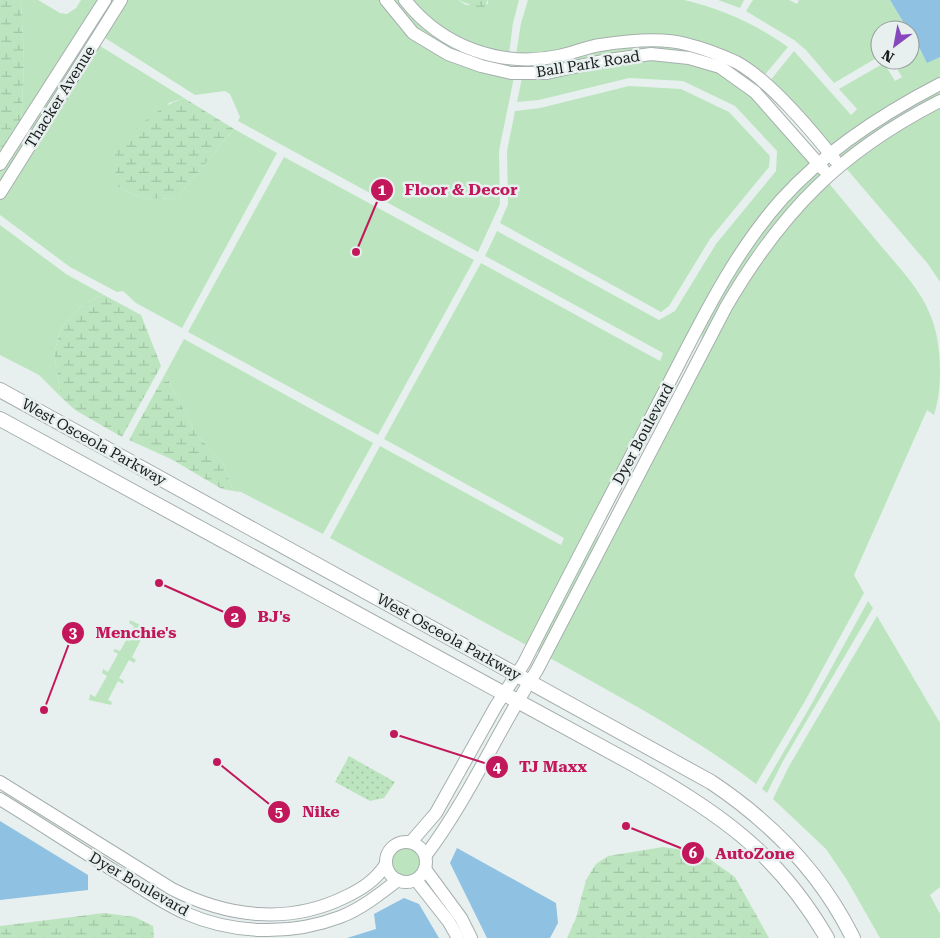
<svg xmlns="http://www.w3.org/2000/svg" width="940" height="938" viewBox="0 0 940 938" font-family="'Roboto Serif',serif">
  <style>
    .green { fill: #bce5bf }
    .wetland { fill: url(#wetland-marsh) }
    .park { fill: url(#park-dots) }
    .water { fill: #8fc1e2 }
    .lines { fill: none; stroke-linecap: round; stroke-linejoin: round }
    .secondary-casing { stroke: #a6afae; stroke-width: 14 }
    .primary-casing { stroke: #a6afae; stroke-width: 16 }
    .secondary { stroke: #fff; stroke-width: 12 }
    .primary { stroke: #fff; stroke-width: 14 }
    .labels { text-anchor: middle; stroke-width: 5; stroke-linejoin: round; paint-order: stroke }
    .street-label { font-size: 15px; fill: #181b1b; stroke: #e7f0ef }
    .leader { fill: none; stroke: #c2185b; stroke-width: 2 }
    .callout-dot { fill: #c2185b; stroke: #e7f0ef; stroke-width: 2 }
    .mark-label { font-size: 15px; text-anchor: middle; font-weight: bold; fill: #fff }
    .callout-label { font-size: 16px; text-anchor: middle; font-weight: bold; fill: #c2185b; stroke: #e7f0ef; stroke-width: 5; stroke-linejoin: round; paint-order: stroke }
  </style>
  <defs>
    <pattern id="wetland-marsh" width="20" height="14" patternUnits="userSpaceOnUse" patternTransform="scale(1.25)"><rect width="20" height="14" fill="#bce5bf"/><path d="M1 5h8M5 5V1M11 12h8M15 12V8" fill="none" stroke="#a1c4a4"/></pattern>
    <pattern id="park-dots" width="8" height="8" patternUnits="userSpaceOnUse" patternTransform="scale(1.25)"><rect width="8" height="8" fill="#bce5bf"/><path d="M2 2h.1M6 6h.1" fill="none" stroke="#a1c4a4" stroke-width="1.8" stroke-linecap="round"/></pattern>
  </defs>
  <rect width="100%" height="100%" fill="#e7f0ef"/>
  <g class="green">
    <polygon points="21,0 38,0 60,13 67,14 76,8 81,0 116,0 0,186 0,176 25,136 21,126 24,61"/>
    <polygon points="125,0 381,0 410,37 514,77 499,151 500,204 478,252 238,121 240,117 230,94 225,91 195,95 102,36"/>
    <path d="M392 0H399L414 19 509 62 512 68C478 61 443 52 416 30 407 22 399 9 392 0Z"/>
    <path d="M410 0H458L466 5 488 4V0H519L513 23 509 54C460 46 445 32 410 0Z"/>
    <path d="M528 0H684C723 9 755 24 788 47L763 77 685 39 516 55 521 23Z"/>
    <polygon points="718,0 744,0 740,8"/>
    <polygon points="753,0 789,0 797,4 799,0 890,0 908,30 880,30 880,56 834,83 806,50 794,40 746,11"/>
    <polygon points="910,34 927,62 940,57 940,80 831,148 769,82 794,51 851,115 857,109 839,89 884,63 895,81 902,77 892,60 910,60"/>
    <polygon points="97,44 184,98 169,103 116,186 142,198 176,199 234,129 277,153 182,328 136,303 123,291 117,292 70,267 0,215 0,201"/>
    <path d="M648 45C693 48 722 56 757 84L755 87 690 54 547 69 521 70 519 64 599 49Z"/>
    <path d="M651 58C673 60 700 61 719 72 757 93 785 132 813 164L757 224 528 646 330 538 380 446 561 545 564 538 384 439 481 263 660 361 663 353 485 256 497 231 659 320 675 311 716 244 776 171 777 151 735 106 683 81 629 78 539 100 517 102 522 78Z"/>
    <polygon points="629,86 681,89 729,112 770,156 769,167 710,239 669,306 661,312 500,223 508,204 507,151 515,111 540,108"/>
    <polygon points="940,89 940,96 840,161 835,154 866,131"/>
    <polygon points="940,105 940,282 928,264 845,167 875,143"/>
    <polygon points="284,157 474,260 378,435 188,332"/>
    <polygon points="818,169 822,175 798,199 700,346 704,324 717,300 763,229"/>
    <path d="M827 181C845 203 863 224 881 246 917 288 940 311 940 370 940 386 939 399 934 415L927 410 854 575 864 593 805 701 756 784C691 734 619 697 548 657L755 265Z"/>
    <polygon points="0,225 66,274 104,295 92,299 80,308 61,328 54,353 61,397 39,375 0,355"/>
    <polygon points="184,339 373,443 323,534 241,492 233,491 222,461 196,434 165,374"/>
    <polygon points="599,529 597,545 542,653 535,650"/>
    <polygon points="868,601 873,608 783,761 767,793 762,789 811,705"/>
    <polygon points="877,616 940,723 940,887 930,895 940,914 940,938 880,938 847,880 826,849 773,799 788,768"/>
    <polygon points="130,620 151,630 151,632 149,634 145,632 132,657 136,660 134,663 129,660 119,678 124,681 123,684 118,681 108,700 112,702 111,705 89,700 90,694 95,697 107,676 102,673 103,669 108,672 118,654 113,651 115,649 120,651 134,626 129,623"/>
    <circle cx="406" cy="861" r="15"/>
  </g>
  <g class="wetland">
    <polygon points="0,0 21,0 24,61 21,126 25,136 0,176"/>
    <polygon points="458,0 488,0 483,10"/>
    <path d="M184 98 234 129 176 199 142 198 116 186 115 149C136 128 156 108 184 98Z"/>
    <polygon points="104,295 141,315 161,366 122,437 75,410 61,397 54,353 61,328 80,308 92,299"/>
    <polygon points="165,374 196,434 222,461 233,491 222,489 171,459 129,440"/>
    <polygon points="663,847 700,852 735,877 769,938 567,938 576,918 586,880 596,864 608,856"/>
    <polygon points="104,913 135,917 153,926 154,938 0,938 0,926"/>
  </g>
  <polygon class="park" points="349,756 395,782 384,798 370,801 335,782"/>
  <g class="water">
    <polygon points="890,0 940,0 940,57 927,63 910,30 908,30"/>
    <polygon points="0,821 88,875 88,890 0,900"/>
    <polygon points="457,848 556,903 558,923 550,938 487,938 450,863"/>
    <polygon points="404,898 419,904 439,938 347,938 376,929 374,914"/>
  </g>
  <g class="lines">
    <g class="secondary-casing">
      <g id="secondary">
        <polyline points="386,0 413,33 448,54 481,66 511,73 547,73 602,61 651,54 689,58 720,67 755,92 823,169"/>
        <path d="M405 0C442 47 501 68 559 56 573 53 586 47 600 45 626 41 661 37 686 44 702 48 721 55 736 62 768 79 812 131 835 160"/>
        <polyline points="0,164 105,0"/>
        <polyline points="0,193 121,0"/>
        <path d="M0 782 172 889C227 917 288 925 345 897 362 889 376 880 386 864"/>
        <path d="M0 799C39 823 77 848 116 872 138 886 161 902 185 913 233 934 290 936 340 917 361 909 380 894 398 880"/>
        <circle cx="406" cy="862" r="20"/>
        <path d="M411 842 436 813 496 706 524 663C569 574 616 486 661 398 697 330 730 257 782 199 826 150 882 114 940 84"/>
        <path d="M426 855C469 798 498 730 537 670L726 307C782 211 840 152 940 101"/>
        <polyline points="425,869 461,918 471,938"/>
        <polyline points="416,880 449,922 458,938"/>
      </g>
    </g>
    <g class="primary-casing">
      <g id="primary">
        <path d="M0 390 711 782C771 822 821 873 853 938"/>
        <path d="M0 419 633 764C718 812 777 852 827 938"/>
      </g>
    </g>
    <use href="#secondary" class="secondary"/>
    <use href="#primary" class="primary"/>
  </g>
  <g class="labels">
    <g class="street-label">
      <text transform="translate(588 64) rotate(-9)" y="5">Ball Park Road</text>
      <text transform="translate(60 97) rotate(-58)" y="5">Thacker Avenue</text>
      <text transform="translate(643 434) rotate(-62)" y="5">Dyer Boulevard</text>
      <text transform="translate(94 442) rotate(29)" y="5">West Osceola Parkway</text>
      <text transform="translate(449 637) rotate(29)" y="5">West Osceola Parkway</text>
      <text transform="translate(139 884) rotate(30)" y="5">Dyer Boulevard</text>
    </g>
  </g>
  <path class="leader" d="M356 252L382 190M159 583L235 617M44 710L73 633M394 734L497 767M217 762L279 812M626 826L693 853"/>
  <g class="callout-dot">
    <circle cx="356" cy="252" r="5"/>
    <circle cx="159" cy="583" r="5"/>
    <circle cx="44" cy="710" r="5"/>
    <circle cx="394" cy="734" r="5"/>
    <circle cx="217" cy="762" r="5"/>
    <circle cx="626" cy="826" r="5"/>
    <circle cx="382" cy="190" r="12"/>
    <circle cx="235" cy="617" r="12"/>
    <circle cx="73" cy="633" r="12"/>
    <circle cx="497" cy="767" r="12"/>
    <circle cx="279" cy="812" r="12"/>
    <circle cx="693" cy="853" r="12"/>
  </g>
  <g class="mark-label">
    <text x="382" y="195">1</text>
    <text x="235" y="622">2</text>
    <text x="73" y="638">3</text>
    <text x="497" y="772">4</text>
    <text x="279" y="817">5</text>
    <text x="693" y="858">6</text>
  </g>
  <g class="callout-label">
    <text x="461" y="195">Floor &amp; Decor</text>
    <text x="274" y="622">BJ's</text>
    <text x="136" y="638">Menchie's</text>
    <text x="553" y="772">TJ Maxx</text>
    <text x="321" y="817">Nike</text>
    <text x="755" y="859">AutoZone</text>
  </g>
  <g transform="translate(895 45) rotate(212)"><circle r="24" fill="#e7f0ef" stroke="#949b9a"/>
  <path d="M0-4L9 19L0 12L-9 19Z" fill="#8747bd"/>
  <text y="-8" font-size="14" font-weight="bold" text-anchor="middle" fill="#181b1b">N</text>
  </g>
</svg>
